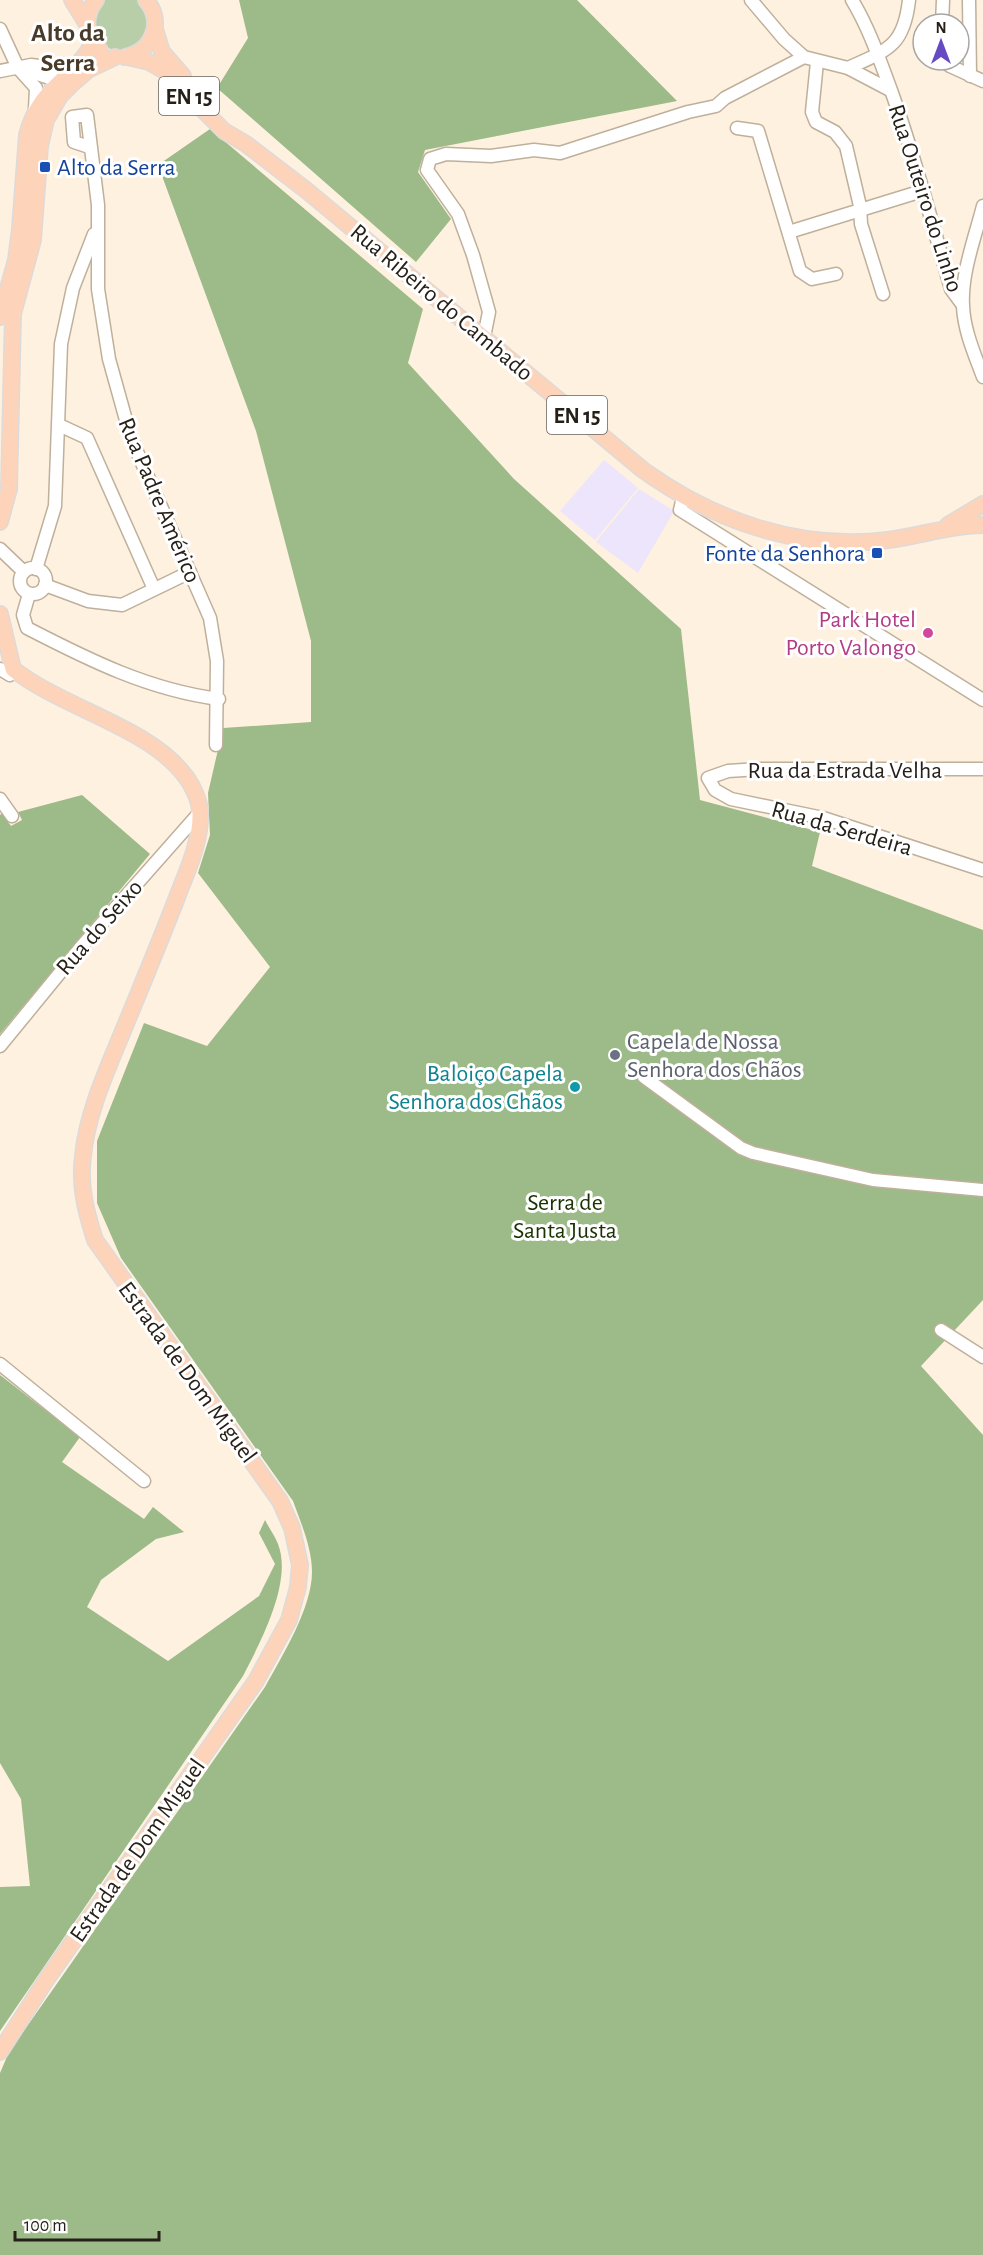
<svg xmlns="http://www.w3.org/2000/svg" width="983" height="2255" viewBox="0 0 983 2255" font-family="'Alegreya Sans',sans-serif">
  <style>
    .commercial { fill: #ece5fb }
    .green { fill: #b8cea8 }
    .forest { fill: #9dba89 }
    .lines { fill: none; stroke-linecap: round; stroke-linejoin: round }
    .minor-casing { stroke: #bfb09b; stroke-width: 15 }
    .major-casing { stroke: #dcdbda; stroke-width: 18 }
    .minor { stroke: #fff; stroke-width: 12 }
    .major { stroke: #fdd4ba; stroke-width: 15 }
    .transit-dot { fill: #1a4fb4; stroke: #fff; stroke-width: 2 }
    .hotel-dot { fill: #d1479c; stroke: #fff; stroke-width: 2 }
    .worship-dot { fill: #6b7280; stroke: #fff; stroke-width: 2 }
    .culture-dot { fill: #0f9aa8; stroke: #fff; stroke-width: 2 }
    .labels { text-anchor: middle; stroke-width: 6; stroke-linejoin: round; paint-order: stroke }
    .shield { fill: #fff; stroke: #67635d; stroke-width: 1.5 }
    .shield-label { font-size: 22px; font-weight: bold; fill: #262018 }
    .transit-label { font-size: 24px; fill: #164399; stroke: #fff; text-anchor: start }
    .street-label { font-size: 24px; fill: #262018; stroke: #fff }
    .hotel-label { font-size: 24px; fill: #b23c85; stroke: #fff; text-anchor: end }
    .worship-label { font-size: 24px; fill: #5b616d; stroke: #fff; text-anchor: start }
    .culture-label { font-size: 24px; fill: #0d838f; stroke: #fff; text-anchor: end }
    .park-label { font-size: 24px; fill: #193200; stroke: #fff }
    .neighbourhood-label { font-size: 26px; font-weight: bold; fill: #483b29; stroke: #fff }
  </style>
  <rect width="100%" height="100%" fill="#fff1e0"/>
  <g class="commercial">
    <polygon points="604,460 638,488 595,540 560,511"/>
    <polygon points="639,489 674,511 638,573 596,542"/>
  </g>
  <path class="green" d="M105 0H138C176 38 101 84 93 17Z"/>
  <g class="forest">
    <polygon points="239,0 577,0 677,101 425,150 418,172 451,219 416,262 217,88 248,38"/>
    <path d="M210 129 423 309 408 363 514 479 681 629 700 800 820 832 812 866 983 930V1300L921 1366 983 1435V2255H0V2073L9 2052 265 1687C282 1656 312 1608 312 1572 312 1548 301 1523 293 1501L121 1258 97 1203V1141L144 1023 207 1046 270 967 198 873 210 835 208 793 223 728 311 722V641L256 431 158 165Z"/>
    <polygon points="82,795 150,854 0,1034 0,815 2,813 11,826 22,820 18,812"/>
    <path d="M0 1375 80 1437 62 1462 144 1519 153 1507 184 1532 156 1539 101 1580 87 1607 168 1661 259 1596 275 1564 259 1533 265 1520C269 1528 275 1536 278 1544 293 1582 260 1643 243 1676L0 2031V1887L30 1886 21 1799 0 1763Z"/>
  </g>
  <g class="lines">
    <g class="minor-casing">
      <g id="minor">
        <polyline points="751,0 784,39 804,57 848,68 890,90"/>
        <path d="M852 0C870 30 880 61 892 93 915 157 932 223 951 289L962 304"/>
        <polyline points="969,0 970,76"/>
        <polyline points="942,24 943,0"/>
        <polyline points="0,29 18,68 36,88 35,109"/>
        <polyline points="943,60 950,66 983,81"/>
        <polyline points="817,62 812,112 816,122 835,132 846,146 860,206 861,224 883,294"/>
        <path d="M848 68C888 50 904 46 909 0"/>
        <polyline points="22,69 65,83"/>
        <polyline points="0,71 31,65 72,70"/>
        <polyline points="737,128 758,131 800,271 812,279 836,274"/>
        <polyline points="89,147 74,142 72,117 87,115 98,205 98,289 109,359 131,438 210,618 217,661 216,745"/>
        <path d="M983 206C975 238 961 273 963 306 964 331 975 355 983 377"/>
        <polyline points="789,232 922,191"/>
        <polyline points="484,337 489,312 473,255 458,214 427,170 430,159 446,154 491,156 534,150 560,153 688,112 716,106 725,98 804,57"/>
        <polyline points="59,425 87,438 154,589"/>
        <polyline points="683,497 680,510 983,700"/>
        <polyline points="0,549 24,572"/>
        <circle cx="33" cy="581" r="13"/>
        <polyline points="36,569 55,506 61,344 73,288 94,234"/>
        <polyline points="45,585 88,601 122,605 190,572"/>
        <path d="M29 594 23 615 27 628C89 660 149 690 219 699"/>
        <polyline points="0,669 10,675"/>
        <polyline points="983,769 759,769 728,771 708,778 715,790 731,799 823,818 983,870"/>
        <polyline points="0,799 12,816"/>
        <polyline points="0,1046 81,947 201,811"/>
        <polyline points="644,1077 741,1148 753,1153 873,1180 983,1190"/>
        <polyline points="941,1330 983,1357"/>
        <polyline points="0,1364 144,1481"/>
      </g>
    </g>
    <g class="major-casing">
      <g id="major">
        <polyline points="72,0 87,24"/>
        <path d="M96 0C83 16 85 37 100 50"/>
        <polyline points="155,29 162,52 183,76"/>
        <path d="M125 57C152 52 165 22 146 0"/>
        <path d="M128 57 149 62 163 70 224 131 246 144 306 190 643 470C714 521 800 551 888 540 920 536 951 525 983 525"/>
        <path d="M0 317 16 260 20 229 27 135C40 85 72 82 93 43"/>
        <polyline points="0,522 9,489 13,314 33,240 40,146 46,120 60,96 73,83 88,70 115,57"/>
        <polyline points="948,525 983,504"/>
        <path d="M0 614 13 669C61 707 146 727 182 772 191 782 200 800 200 813 201 843 186 873 176 900 159 944 141 987 123 1031 107 1070 87 1113 83 1156 79 1186 86 1212 95 1240L280 1501 292 1528 300 1565 298 1587 289 1620 256 1681 46 1980 0 2052"/>
      </g>
    </g>
    <use href="#minor" class="minor"/>
    <use href="#major" class="major"/>
  </g>
  <g class="transit-dot">
    <rect x="39" y="161" width="12" height="12" rx="3"/>
    <rect x="871" y="547" width="12" height="12" rx="3"/>
  </g>
  <circle class="hotel-dot" cx="928" cy="633" r="6"/>
  <circle class="worship-dot" cx="615" cy="1055" r="6"/>
  <circle class="culture-dot" cx="575" cy="1087" r="6"/>
  <g class="labels">
    <g class="shield">
      <rect x="159" y="77" width="60" height="38" rx="4.5"/>
      <rect x="547" y="396" width="60" height="38" rx="4.5"/>
    </g>
    <g class="shield-label">
      <text x="189" y="104">EN 15</text>
      <text x="577" y="423">EN 15</text>
    </g>
    <g class="transit-label">
      <text x="57" y="175">Alto da Serra</text>
      <text x="865" y="561" text-anchor="end">Fonte da Senhora</text>
    </g>
    <g class="street-label">
      <text transform="translate(926 198) rotate(72)" y="8">Rua Outeiro do Linho</text>
      <text transform="translate(442 302) rotate(40)" y="8">Rua Ribeiro do Cambado</text>
      <text transform="translate(160 500) rotate(67)" y="8">Rua Padre Américo</text>
      <text x="845" y="778">Rua da Estrada Velha</text>
      <text transform="translate(842 828) rotate(16)" y="8">Rua da Serdeira</text>
      <text transform="translate(99 927) rotate(-49)" y="8">Rua do Seixo</text>
      <text transform="translate(188 1372) rotate(54)" y="8">Estrada de Dom Miguel</text>
      <text transform="translate(137 1850) rotate(-55)" y="8">Estrada de Dom Miguel</text>
    </g>
    <g class="hotel-label">
      <text x="916" y="627">Park Hotel<tspan x="916" dy="28">Porto Valongo</tspan></text>
    </g>
    <g class="worship-label">
      <text x="627" y="1049">Capela de Nossa<tspan x="627" dy="28">Senhora dos Chãos</tspan></text>
    </g>
    <g class="culture-label">
      <text x="563" y="1081">Baloiço Capela<tspan x="563" dy="28">Senhora dos Chãos</tspan></text>
    </g>
    <g class="park-label">
      <text x="565" y="1210">Serra de<tspan x="565" dy="28">Santa Justa</tspan></text>
    </g>
    <g class="neighbourhood-label">
      <text x="68" y="41">Alto da<tspan x="68" dy="30">Serra</tspan></text>
    </g>
  </g>
  <g transform="translate(941 42)"><circle r="28" fill="#ffffff" stroke="#a8a6a3" stroke-width="1.5"/>
  <path d="M0-4.5L10 22L0 15L-10 22Z" fill="#664ac3"/>
  <text y="-9" font-size="16" font-weight="bold" text-anchor="middle" fill="#262018">N</text>
  </g>
  <path d="M15 2231v9h144v-9" fill="none" stroke="#262018" stroke-width="3"/>
  <text x="24" y="2231" font-size="18" fill="#262018" stroke="#ffffff" stroke-width="4.5" paint-order="stroke">100 m</text>
</svg>
